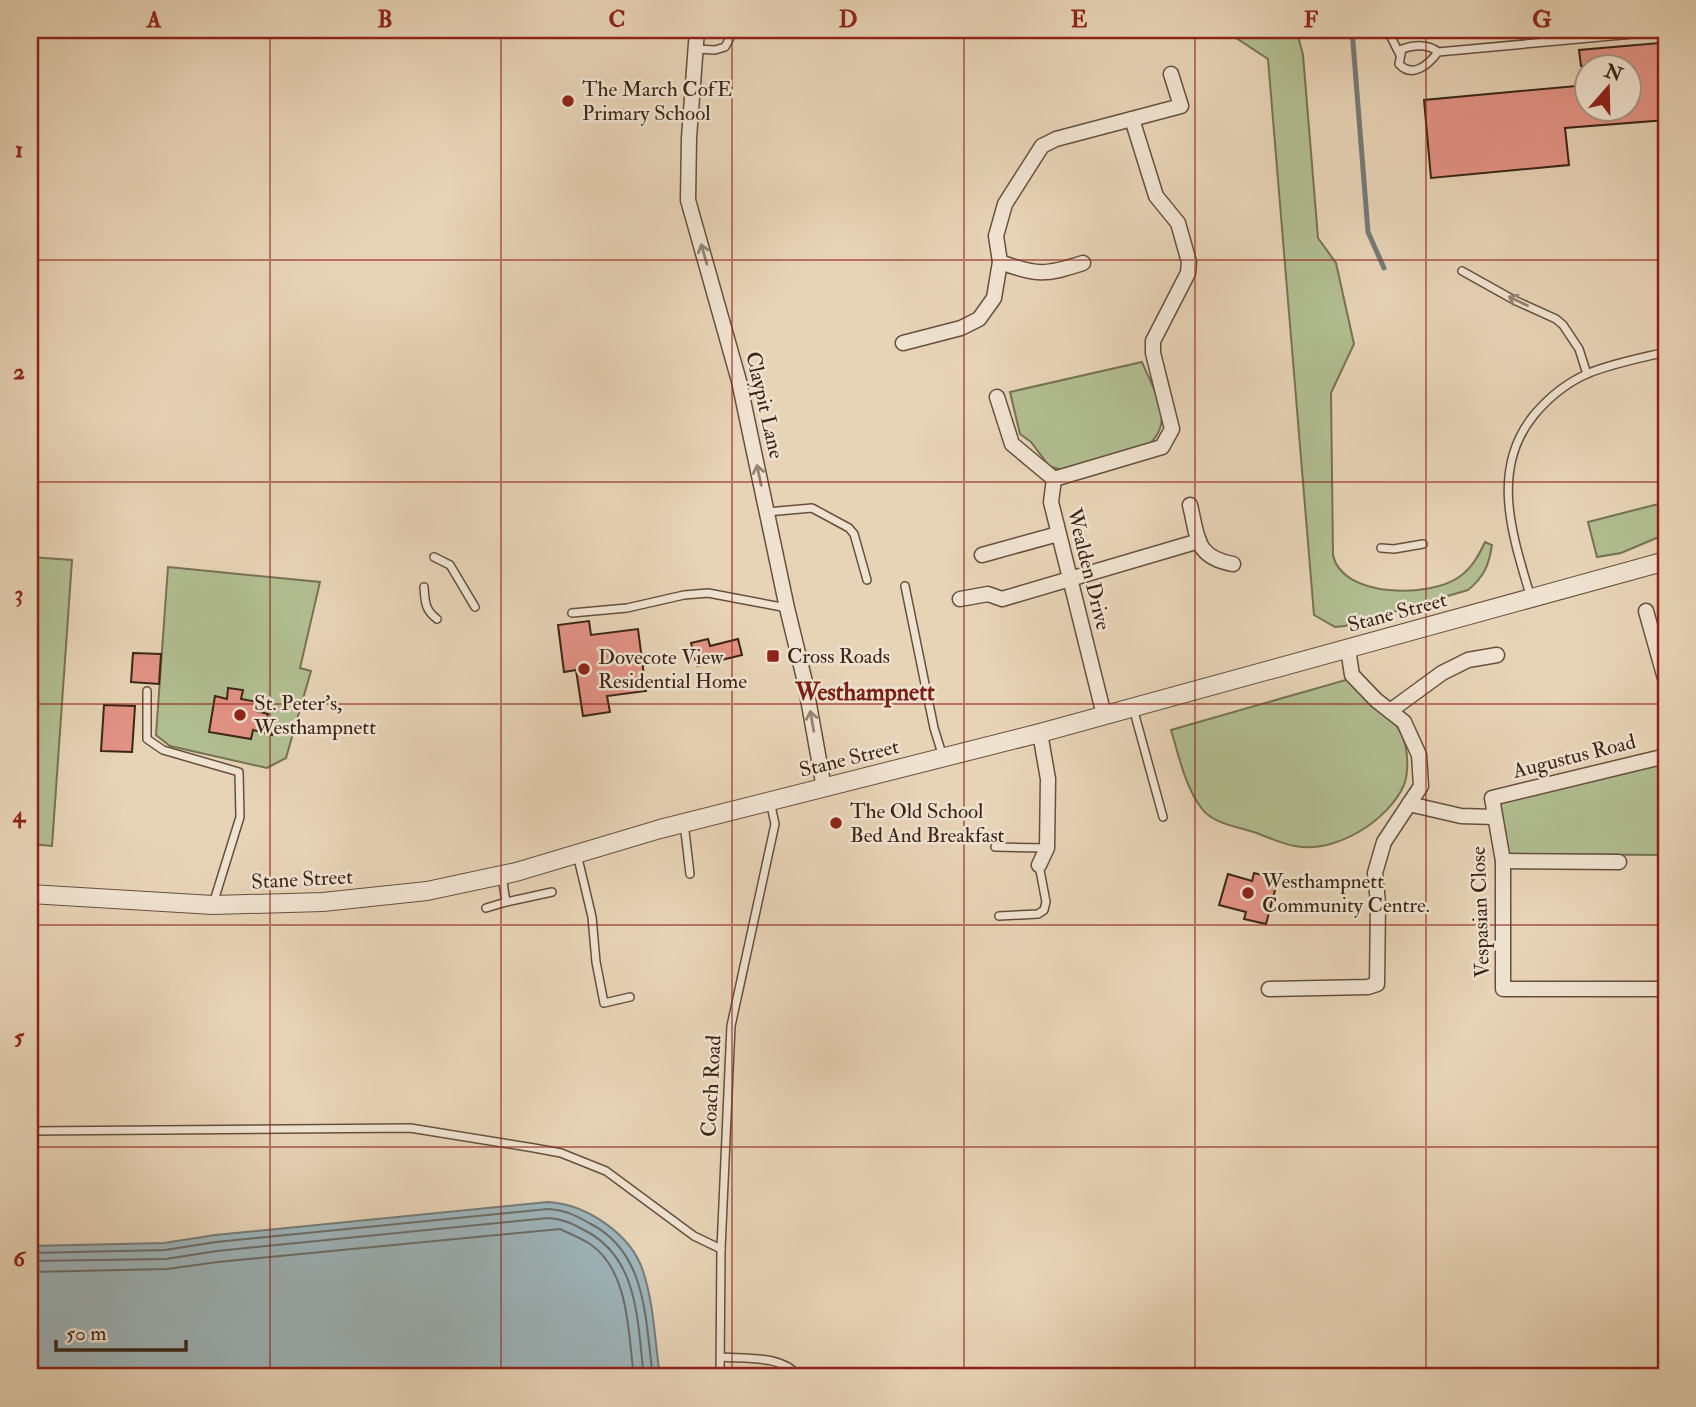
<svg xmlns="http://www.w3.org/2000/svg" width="1696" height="1407" viewBox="0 0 1696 1407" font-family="'IM FELL Double Pica',serif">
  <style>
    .green { fill: #b1be91; stroke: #767253; stroke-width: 2 }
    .water { fill: #9db4ba; stroke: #757b78; stroke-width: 2 }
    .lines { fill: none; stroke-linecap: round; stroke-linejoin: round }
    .shore { stroke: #6c6c68; stroke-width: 2 }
    .stream { stroke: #757b78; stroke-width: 5 }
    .building { fill: #e39386; stroke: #3a2515; stroke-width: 2 }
    .service-casing { stroke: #65503d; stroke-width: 10 }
    .minor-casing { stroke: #65503d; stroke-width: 17 }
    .tertiary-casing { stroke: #65503d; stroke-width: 20 }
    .service { stroke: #efe2d0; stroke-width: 7 }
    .minor { stroke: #efe2d0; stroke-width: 14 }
    .tertiary { stroke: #efe2d0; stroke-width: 18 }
    .oneway { stroke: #948472 }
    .grid { fill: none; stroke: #8f2418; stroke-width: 2; stroke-opacity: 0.55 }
    .poi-dot { fill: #8f2418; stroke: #efe2d0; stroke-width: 2.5 }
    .labels { text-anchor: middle; stroke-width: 5; stroke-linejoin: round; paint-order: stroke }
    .poi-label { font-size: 21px; fill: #3a2515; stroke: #efe2d0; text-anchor: start }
    .street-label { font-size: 21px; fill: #3a2515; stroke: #efe2d0 }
    .quarter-label { font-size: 24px; font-weight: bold; fill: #7a1f14; stroke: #efe2d0 }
    .neatline { fill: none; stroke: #8f2418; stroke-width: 2.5 }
    .grid-label { font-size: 23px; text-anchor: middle; font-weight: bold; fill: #8f2418 }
  </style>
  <rect width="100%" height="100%" fill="#e7d3b6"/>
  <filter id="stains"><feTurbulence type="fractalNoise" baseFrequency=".00286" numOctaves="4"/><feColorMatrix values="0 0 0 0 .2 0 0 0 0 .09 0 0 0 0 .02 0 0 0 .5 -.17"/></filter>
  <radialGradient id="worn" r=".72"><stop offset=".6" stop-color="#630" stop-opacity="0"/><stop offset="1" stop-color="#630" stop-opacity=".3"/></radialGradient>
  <g class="green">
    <path d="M1224 30H1291L1298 36 1303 55 1318 238 1336 263 1354 344 1331 393 1333 555C1342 598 1430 598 1459 577 1472 568 1479 555 1485 542L1492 545C1489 565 1484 577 1468 590L1345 626 1335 627 1314 615 1268 59Z"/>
    <path d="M1142 362C1154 392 1177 421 1147 446L1062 470 1049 466 1031 442 1020 434 1010 392Z"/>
    <polygon points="1666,502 1666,534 1621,553 1597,557 1588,522"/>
    <polygon points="30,557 72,560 52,846 30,844"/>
    <polygon points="168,567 320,582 300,668 311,671 286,758 267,768 170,746 156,735"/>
    <path d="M1349 679C1368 696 1394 714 1403 738 1408 750 1409 772 1404 785 1388 821 1335 854 1295 846 1280 844 1265 835 1250 831 1234 826 1213 823 1202 809 1185 787 1179 756 1171 730Z"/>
    <polygon points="1666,761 1666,855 1507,854 1498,801"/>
  </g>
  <path class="water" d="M548 1202C586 1204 631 1234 643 1271 654 1304 655 1343 660 1377H30V1246L164 1243 215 1235Z"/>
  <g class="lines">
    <g class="shore">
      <path d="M30 1253 165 1250 216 1242 548 1209C565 1210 575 1215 589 1223 648 1252 645 1321 653 1377"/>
      <path d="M30 1261 166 1259 217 1251 548 1218C563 1219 571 1223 584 1230 640 1258 637 1323 644 1377"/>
      <path d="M30 1272 167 1269 218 1262 560 1229C570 1234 581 1238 590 1244 630 1271 628 1335 634 1377"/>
    </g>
    <polyline class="stream" points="1352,30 1368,232 1384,268"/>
  </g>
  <g class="building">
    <polygon points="1659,43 1666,120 1565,128 1569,165 1431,178 1424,100 1587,85 1587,108 1629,108 1629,66 1581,66 1579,50"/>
    <polygon points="589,621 591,635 638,629 646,691 607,696 610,712 583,716 576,670 564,672 558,625"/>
    <polygon points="708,639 710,646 738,639 742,655 697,666 691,643"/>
    <polygon points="133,653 161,654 159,684 131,682"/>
    <polygon points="228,688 243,690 241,699 257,702 256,711 268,714 267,717 275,719 272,735 253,730 251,739 209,732 215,696 227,699"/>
    <polygon points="104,705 135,706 132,752 101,751"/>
    <polygon points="1254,873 1278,879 1266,924 1244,919 1246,912 1219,905 1228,874 1252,881"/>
  </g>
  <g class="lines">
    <g class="service-casing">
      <g id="service">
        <polyline points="1390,30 1391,37 1400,55"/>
        <polyline points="696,49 715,50 725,47 734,30"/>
        <path d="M1438 52C1429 64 1413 79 1399 64L1402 49C1414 45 1428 44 1438 52L1666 31"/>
        <polyline points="1462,271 1514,300 1556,319 1563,325 1579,349 1587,374"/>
        <polyline points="767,512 812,508 849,528 854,534 867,580"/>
        <polyline points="1381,548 1394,549 1423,544"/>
        <polyline points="434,557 450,565 475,607"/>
        <polyline points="905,586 934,728 943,757"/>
        <path d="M424 587C425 602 425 610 437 619"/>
        <path d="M1531 598C1513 537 1489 470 1534 415 1549 397 1568 382 1589 373 1614 363 1641 358 1666 352"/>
        <polyline points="572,613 627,608 684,595 708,593 787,608"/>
        <polyline points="147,691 147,739 163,750 239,772 240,817 213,904"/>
        <polyline points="1133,708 1163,817"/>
        <polyline points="684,823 690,874"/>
        <polyline points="995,847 1047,848"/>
        <polyline points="577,854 592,917 596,962 604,1003 630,997"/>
        <polyline points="502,876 506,902 552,892"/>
        <polyline points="486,908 506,902"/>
        <polyline points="999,916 1038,914 1044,910 1046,902 1039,865"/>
        <polyline points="30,1131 410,1128 534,1148 561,1153 606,1171 694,1236 721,1249"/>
        <path d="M721 1357C746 1359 784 1355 799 1377"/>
        <polyline points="720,1377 721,1249 731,1026 775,824 770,801"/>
      </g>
    </g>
    <g class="minor-casing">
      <g id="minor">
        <polyline points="697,30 689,138 688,200 739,381 787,608 805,682 824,788"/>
        <path d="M1000 262C1038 276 1046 275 1083 263"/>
        <polyline points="903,343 961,328 979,319 994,298 1000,262 996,236 1005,204 1042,146 1056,139 1181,106 1171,74"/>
        <polyline points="997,397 1012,444 1054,479"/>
        <polyline points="1054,479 1162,447 1172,429 1153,353 1153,341 1188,273 1189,262 1178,223 1156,196 1132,119"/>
        <polyline points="1054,479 1051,502 1104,715"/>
        <path d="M1190 505C1198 538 1195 557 1233 564"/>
        <polyline points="982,555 1058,534"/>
        <polyline points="960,599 988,594 1002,599 1199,541"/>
        <polyline points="1646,611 1666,682"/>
        <polyline points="1390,711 1442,673 1468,660 1497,655"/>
        <polyline points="1666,756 1492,798 1503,861 1503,989 1666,989"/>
        <polyline points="1409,804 1461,816 1495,817"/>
        <polyline points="1503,861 1619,862"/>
        <polyline points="1039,865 1047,848 1048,779 1040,733"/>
        <polyline points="1269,989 1368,987 1377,984 1378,903 1375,873 1384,842 1421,786 1419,755 1404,722 1376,700 1352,675 1348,649"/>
      </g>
    </g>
    <g class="tertiary-casing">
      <polyline id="tertiary" points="30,894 213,905 323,902 427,891 516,872 660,829 1040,733 1666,561"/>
    </g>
    <use href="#service" class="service"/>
    <use href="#minor" class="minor"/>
    <use href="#tertiary" class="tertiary"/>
  </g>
  <defs><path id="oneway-shaft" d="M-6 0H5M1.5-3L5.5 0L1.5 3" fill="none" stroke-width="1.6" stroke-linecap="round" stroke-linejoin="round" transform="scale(1.75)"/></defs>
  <g class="oneway">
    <use href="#oneway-shaft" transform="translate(704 254) rotate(-106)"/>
    <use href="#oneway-shaft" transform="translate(1518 301) rotate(-154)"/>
    <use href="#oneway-shaft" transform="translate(759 475) rotate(-102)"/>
    <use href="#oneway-shaft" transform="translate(812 721) rotate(-100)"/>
  </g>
  <path class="grid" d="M270 30V1377M501 30V1377M732 30V1377M964 30V1377M1195 30V1377M1426 30V1377M30 260H1666M30 482H1666M30 704H1666M30 925H1666M30 1147H1666"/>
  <g class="poi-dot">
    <circle cx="568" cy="101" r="7"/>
    <rect x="766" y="649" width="14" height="14" rx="3.5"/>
    <circle cx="584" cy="669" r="7"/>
    <circle cx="240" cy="715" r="7"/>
    <circle cx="836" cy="823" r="7"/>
    <circle cx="1248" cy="893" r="7"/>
  </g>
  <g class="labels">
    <g class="poi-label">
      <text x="582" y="96">The March CofE<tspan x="582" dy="24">Primary School</tspan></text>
      <text x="787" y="663">Cross Roads</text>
      <text x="598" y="664">Dovecote View<tspan x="598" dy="24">Residential Home</tspan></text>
      <text x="254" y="710">St. Peter's,<tspan x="254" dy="24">Westhampnett</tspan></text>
      <text x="850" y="818">The Old School<tspan x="850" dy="24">Bed And Breakfast</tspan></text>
      <text x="1262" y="888">Westhampnett<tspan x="1262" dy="24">Community Centre.</tspan></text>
    </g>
    <g class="street-label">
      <text transform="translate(765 405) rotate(77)" y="7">Claypit Lane</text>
      <text transform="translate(1089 569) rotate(76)" y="7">Wealden Drive</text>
      <text transform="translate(1397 612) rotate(-15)" y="7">Stane Street</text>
      <text transform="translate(1574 756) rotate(-14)" y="7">Augustus Road</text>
      <text transform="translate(849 758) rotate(-14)" y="7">Stane Street</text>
      <text transform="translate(302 879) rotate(-3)" y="7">Stane Street</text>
      <text transform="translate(1480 912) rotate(-92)" y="7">Vespasian Close</text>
      <text transform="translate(711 1086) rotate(-87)" y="7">Coach Road</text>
    </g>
    <g class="quarter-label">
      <text x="865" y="700">Westhampnett</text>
    </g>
  </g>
  <rect width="1696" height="1407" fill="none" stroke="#e7d3b6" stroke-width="77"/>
  <g transform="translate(1608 88) rotate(20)"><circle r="33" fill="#efe2d0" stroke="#a79685" stroke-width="2"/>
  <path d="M0-5L12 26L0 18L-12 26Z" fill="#8f2418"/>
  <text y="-10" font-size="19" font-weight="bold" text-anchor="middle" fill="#3a2515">N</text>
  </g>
  <path d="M56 1340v10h130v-10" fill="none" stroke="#3a2515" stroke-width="3.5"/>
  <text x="66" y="1340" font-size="21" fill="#3a2515" stroke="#efe2d0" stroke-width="5" paint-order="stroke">50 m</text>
  <rect x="38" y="38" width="1620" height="1330" class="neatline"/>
  <g class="grid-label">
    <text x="154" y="27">A</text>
    <text x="385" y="27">B</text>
    <text x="617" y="27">C</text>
    <text x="848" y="27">D</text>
    <text x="1079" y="27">E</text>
    <text x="1311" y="27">F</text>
    <text x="1542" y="27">G</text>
    <text x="19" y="157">1</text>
    <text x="19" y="379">2</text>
    <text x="19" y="601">3</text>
    <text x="19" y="822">4</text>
    <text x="19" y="1044">5</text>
    <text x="19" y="1266">6</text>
  </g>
  <rect width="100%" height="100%" filter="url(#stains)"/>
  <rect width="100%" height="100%" fill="url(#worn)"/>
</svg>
